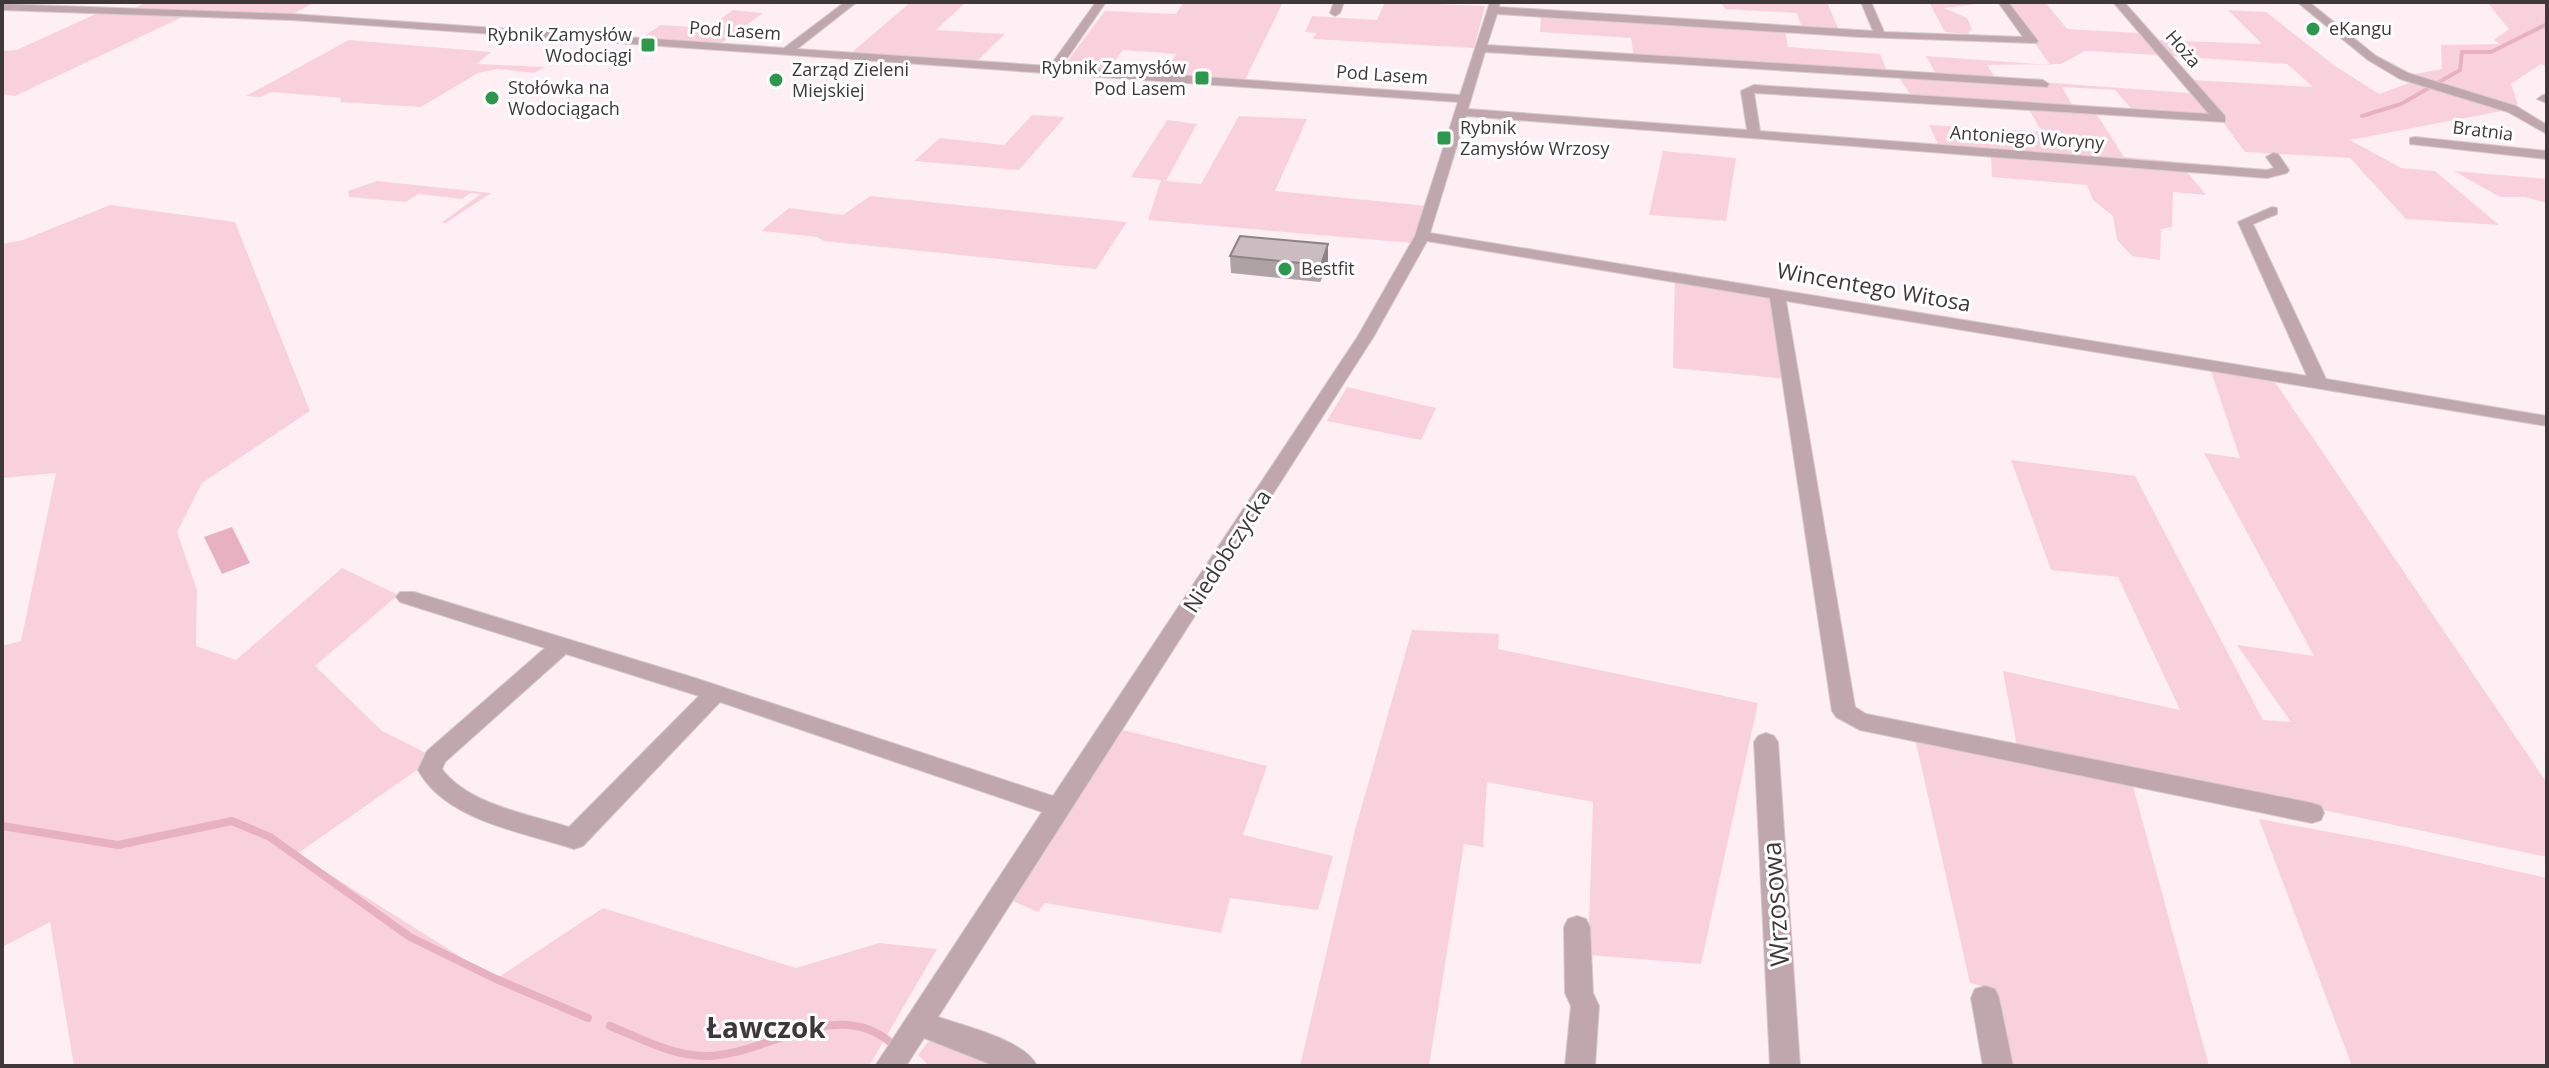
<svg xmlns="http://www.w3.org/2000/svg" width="2549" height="1068" viewBox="0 0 2549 1068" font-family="'Open Sans',sans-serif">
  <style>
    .green { fill: #f9d1dc }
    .water { fill: #e7b1c1 }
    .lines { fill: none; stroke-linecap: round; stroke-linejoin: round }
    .stream-far1 { stroke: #e7b1c1; stroke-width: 4 }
    .stream { stroke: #e7b1c1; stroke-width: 8 }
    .minor-casing { stroke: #d7cace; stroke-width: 2 }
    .minor { fill: #bfa7ad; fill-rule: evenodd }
    .wall { fill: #aea2a5 }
    .shaded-wall { fill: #8d8486 }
    .building { fill: #cabcc0; stroke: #8d8486; stroke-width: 2 }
    .poi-dot { fill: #2e974e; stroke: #fff; stroke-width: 3 }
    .labels { text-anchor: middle; stroke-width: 6; stroke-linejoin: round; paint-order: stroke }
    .far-poi-label { font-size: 18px; fill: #3e383a; stroke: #fff; text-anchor: start }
    .far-street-label { font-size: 18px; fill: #3e383a; stroke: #fff }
    .street-label { font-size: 22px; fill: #3e383a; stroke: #fff }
    .near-street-label { font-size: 26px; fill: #3e383a; stroke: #fff }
    .near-neighbourhood-label { font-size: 28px; font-weight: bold; fill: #3e383a; stroke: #fff }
  </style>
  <rect width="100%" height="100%" fill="#fdeff3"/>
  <g class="green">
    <polygon points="147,2 315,2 293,14 133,9"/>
    <polygon points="911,2 966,2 936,30 1005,34 976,62 851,53"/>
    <polygon points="1184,2 1283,2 1245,80 1163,75 1176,54 1123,50 1107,72 1062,68 1105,11 1176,14"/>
    <polygon points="1385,2 1485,6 1474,48 1313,39 1316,33 1305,32 1312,16 1377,20"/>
    <polygon points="1721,2 1827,2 1839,31 1802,28 1797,13 1725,9"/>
    <polygon points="1929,2 1976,2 1977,4 1944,8 1967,18 1972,29 1968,34 1945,32"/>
    <polygon points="2007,2 2045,2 2067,29 2138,33 2159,55 2085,51 2061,64 1987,65 1996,79 2189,93 2212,116 2134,112 2115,90 2062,87 2074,108 1912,97 1898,76 1634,58 1631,38 1540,32 1541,15 1785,30 1788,47 1880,54 1888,74 1937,76 1926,56 2050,65"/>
    <polygon points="2487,2 2547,2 2547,67 2541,64 2511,84 2518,104 2512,109 2350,140 2401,168 2435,171 2499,225 2406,219 2350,158 2245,152 2192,80 2313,87 2287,64 2170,56 2155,40 2262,44 2228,10 2266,12 2335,66 2379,94 2415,81 2404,76 2442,69 2441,45 2500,44 2494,40 2509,29"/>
    <polygon points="733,10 763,13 720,44 641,38 661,25 708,28"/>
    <polygon points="102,11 189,14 15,96 2,94 2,51 17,50"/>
    <polygon points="349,40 491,52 477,64 545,67 534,73 498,69 478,73 421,107 340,102 341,98 272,92 260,97 246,96"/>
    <polygon points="2028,108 2096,113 2124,157 2259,169 2183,167 2206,195 2173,192 2172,227 2161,229 2160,260 2132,256 2117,240 2113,216 2093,200 2087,185 1992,177 1991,156 1939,146 1929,125 2042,132"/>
    <polygon points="1032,115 1065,117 1019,170 914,161 940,138 1004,145"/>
    <polygon points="1239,116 1307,119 1275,191 1427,206 1412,243 1148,220 1161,180 1119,176 1131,177 1167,120 1197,124 1166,181 1201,184"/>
    <polygon points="1663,151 1736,158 1726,221 1649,215"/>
    <polygon points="2454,171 2547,179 2547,203 2525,197 2500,197"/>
    <polygon points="377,181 491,193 446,223 441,223 481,194 470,193 462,199 418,194 406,202 349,197 348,191"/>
    <polygon points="870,196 1127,222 1096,269 824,241 817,237 761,231 789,208 843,215"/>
    <polygon points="110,205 235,222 310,411 202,483 177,532 197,590 196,646 236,660 342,568 398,595 315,666 382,731 428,754 421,767 297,854 496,979 603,908 796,968 879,943 937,949 869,1066 74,1066 50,922 2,947 2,646 21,641 56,473 2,478 2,244 23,240"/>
    <polygon points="1675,272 1762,286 1769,294 1787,379 1673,368"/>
    <polygon points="2211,371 2275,382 2547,783 2547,857 2309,807 2133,786 2209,1066 2010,1066 1995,989 1970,983 1914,734 2018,752 2003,671 2180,710 2118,577 2051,570 2011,460 2135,476 2263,720 2291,722 2237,645 2314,656 2204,453 2240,458"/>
    <polygon points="1347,387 1436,408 1421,440 1327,421"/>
    <polygon points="1412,630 1499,634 1498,649 1758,703 1701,964 1588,955 1593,802 1487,782 1483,847 1464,844 1429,1066 1300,1066 1355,830"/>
    <polygon points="1123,730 1267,766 1243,835 1333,856 1318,910 1230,898 1221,933 1045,903 1038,912 1010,900"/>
    <polygon points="2259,819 2399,845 2547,878 2547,1066 2352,1066"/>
    <polygon points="932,1037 1005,1066 929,1066 918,1055"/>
  </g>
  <polygon class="water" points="232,527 250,563 222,574 204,537"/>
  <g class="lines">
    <polyline class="stream-far1" points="2362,116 2401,104 2460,70 2462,52 2491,52 2547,24"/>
    <g class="stream">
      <polyline points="2,826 118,845 232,821 270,837 410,937 496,979 588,1018"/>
      <path d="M610 1026C640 1038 672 1056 705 1056 766 1056 835 996 890 1042"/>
    </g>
    <g class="minor-casing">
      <g id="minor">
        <path d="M845 2H857L797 49 1050 66 1096 2H1106L1061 67 1460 95 1490 2H1500L1499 7 1873 31 1861 2H1871L1884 32 2023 37 1998 2H2008L2038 41 2036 43 1860 37 1497 14 1487 45 2043 80 2049 84 2047 87 1485 52 1468 109 1747 130 1741 91 1754 85 2209 114 2113 2H2124L2225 116V122L1754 93 1760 131 2267 170 2274 168 2266 157 2273 153 2278 154 2289 170 2287 173 2267 178 1466 116 1430 233 2307 376 2238 222 2272 207 2277 208V214L2253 224 2326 379 2547 416V426L1786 301 1855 707 1866 714 2312 803 2321 806 2324 813 2321 820 2312 823 1860 730 1836 717 1832 711 1770 298 1427 241 1374 336 938 1017C964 1026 1025 1040 1037 1066H995L924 1038 906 1066H875L1042 812 720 702 583 846 574 849C523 832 446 821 418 770L427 751 545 648 400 602 396 597 400 592H414L695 678 1053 796 1358 336 1415 236 1458 102 292 20 2 10V4L292 14 784 48ZM566 654 699 696 569 827C529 814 469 805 442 769L445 762Z"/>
        <polygon points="1334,2 1344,2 1340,13 1335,16 1330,13"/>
        <polygon points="2297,2 2309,2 2376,56 2408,73 2516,106 2547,125 2547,134 2508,112 2400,79 2368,60"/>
        <polygon points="2543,95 2547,95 2547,103 2537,99"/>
        <polygon points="2415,137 2547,151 2547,159 2410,144 2410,138"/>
        <polygon points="1766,733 1774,736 1778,742 1800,1066 1770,1066 1754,742 1758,736"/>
        <polygon points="1577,916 1586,919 1590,927 1593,993 1599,1006 1595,1066 1565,1066 1571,1006 1565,993 1564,927 1568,919"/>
        <polygon points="1985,986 1995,989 1999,998 2013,1066 1983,1066 1971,998 1975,989"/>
      </g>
    </g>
    <use href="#minor" class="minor"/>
  </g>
  <polygon class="wall" points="1328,244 1328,261 1320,282 1231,273 1230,256"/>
  <polygon class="shaded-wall" points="1328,244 1328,261 1320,282 1321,265"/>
  <polygon class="building" points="1240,236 1328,244 1321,265 1230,256"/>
  <g class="poi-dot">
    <circle cx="2313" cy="29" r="8"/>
    <rect x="640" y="37" width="16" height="16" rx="4"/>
    <rect x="1194" y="70" width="16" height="16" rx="4"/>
    <circle cx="776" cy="80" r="8"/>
    <circle cx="492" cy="98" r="8"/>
    <rect x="1436" y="130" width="16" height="16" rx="4"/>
    <circle cx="1285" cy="269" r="8"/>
  </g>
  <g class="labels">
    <g class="far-poi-label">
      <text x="2329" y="35">eKangu</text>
      <text x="632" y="41" text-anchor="end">Rybnik Zamysłów<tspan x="632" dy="21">Wodociągi</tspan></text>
      <text x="1186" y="74" text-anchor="end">Rybnik Zamysłów<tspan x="1186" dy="21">Pod Lasem</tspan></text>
      <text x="792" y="76">Zarząd Zieleni<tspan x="792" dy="21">Miejskiej</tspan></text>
      <text x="508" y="94">Stołówka na<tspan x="508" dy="21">Wodociągach</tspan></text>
      <text x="1460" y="134">Rybnik<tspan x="1460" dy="21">Zamysłów Wrzosy</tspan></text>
      <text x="1301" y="275">Bestfit</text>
    </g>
    <g class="far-street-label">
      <text transform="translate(735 31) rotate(4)" y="6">Pod Lasem</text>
      <text transform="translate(2183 49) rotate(49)" y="6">Hoża</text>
      <text transform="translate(1382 75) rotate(4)" y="6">Pod Lasem</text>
      <text transform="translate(2483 131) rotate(7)" y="6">Bratnia</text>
      <text transform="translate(2027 138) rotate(4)" y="6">Antoniego Woryny</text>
    </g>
    <g class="street-label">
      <text transform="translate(1874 287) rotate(10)" y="8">Wincentego Witosa</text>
      <text transform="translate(1227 551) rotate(-57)" y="8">Niedobczycka</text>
    </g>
    <g class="near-street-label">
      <text transform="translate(1776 904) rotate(-94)" y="9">Wrzosowa</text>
    </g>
    <g class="near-neighbourhood-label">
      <text x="766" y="1038">Ławczok</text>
    </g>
  </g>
  <rect width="2549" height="1068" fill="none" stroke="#3e383a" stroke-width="8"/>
</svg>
